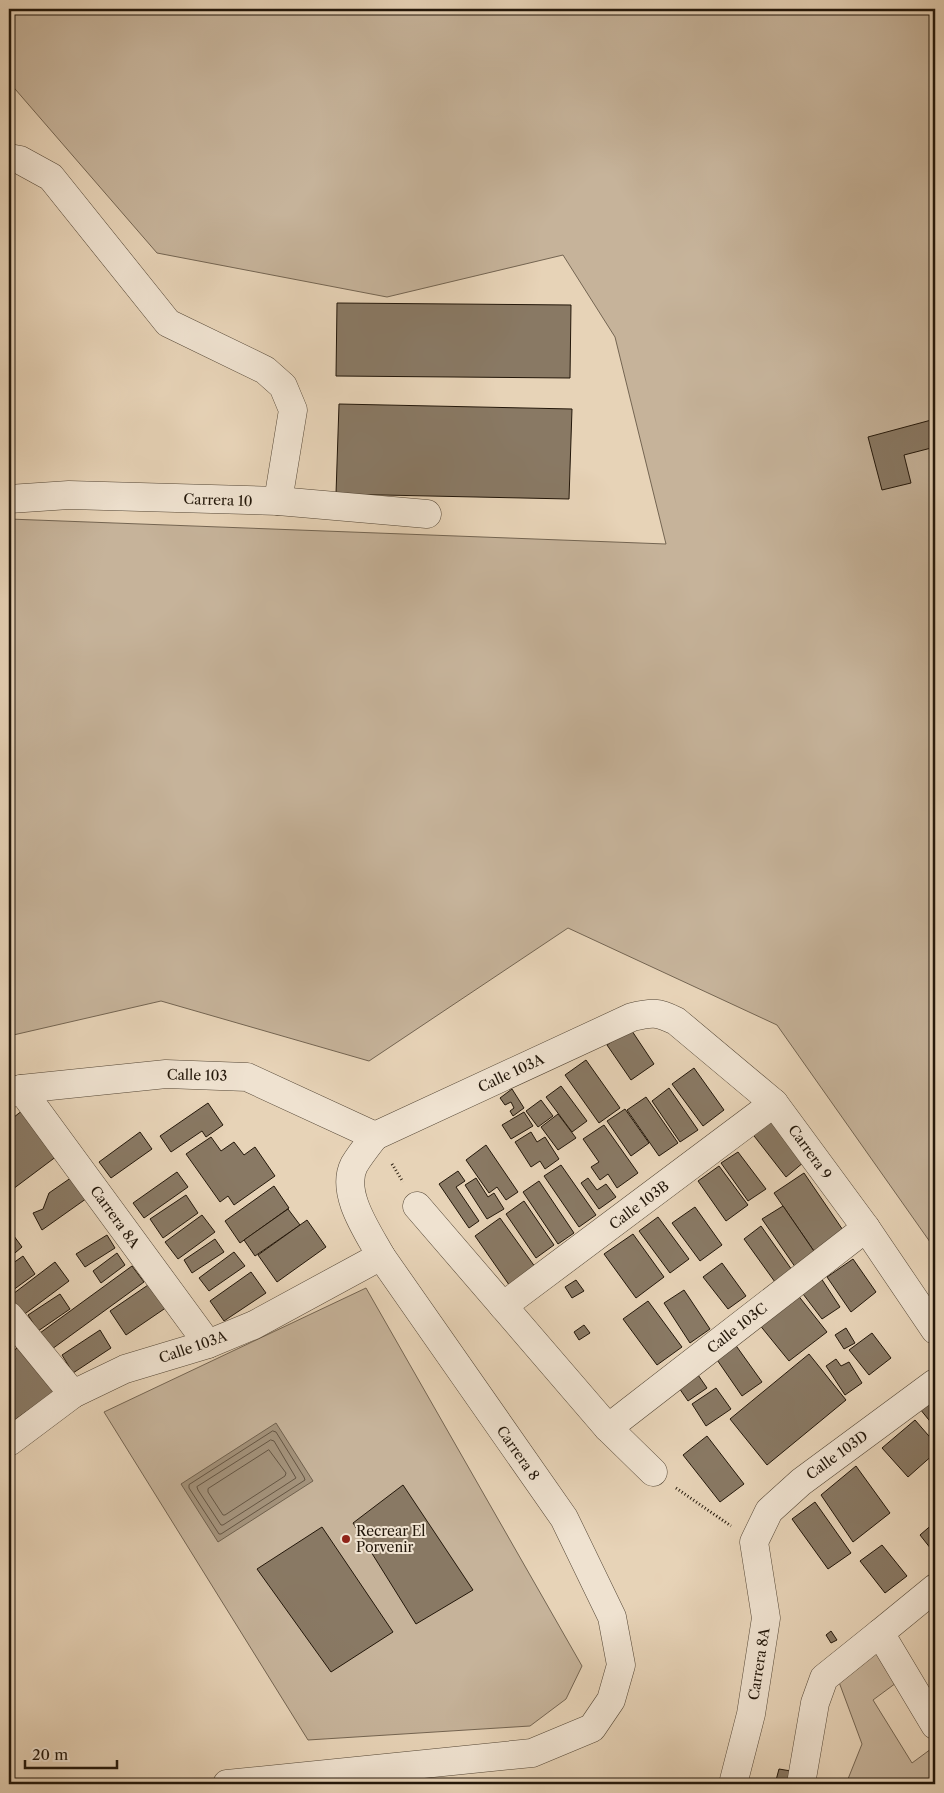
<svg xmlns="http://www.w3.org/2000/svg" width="944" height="1793" viewBox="0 0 944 1793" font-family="'Libre Caslon Text',serif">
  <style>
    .green { fill: #c6b39a; stroke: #746552 }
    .water { fill: #a4937c; stroke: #70614e }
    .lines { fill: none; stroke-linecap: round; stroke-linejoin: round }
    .shore { stroke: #645543; stroke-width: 1 }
    .building { fill: #897964; stroke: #23170a }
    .minor-casing { stroke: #544635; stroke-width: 29 }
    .path { stroke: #23170a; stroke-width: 3; stroke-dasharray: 1 2.5; stroke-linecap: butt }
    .minor { stroke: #efe2d0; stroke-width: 28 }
    .poi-dot { fill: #8f2418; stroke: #efe2d0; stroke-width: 2 }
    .labels { text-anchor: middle; stroke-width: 4; stroke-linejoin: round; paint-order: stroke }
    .street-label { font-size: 14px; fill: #23170a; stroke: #efe2d0 }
    .poi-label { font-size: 14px; fill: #23170a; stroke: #efe2d0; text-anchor: start }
  </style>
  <rect width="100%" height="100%" fill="#e7d3b7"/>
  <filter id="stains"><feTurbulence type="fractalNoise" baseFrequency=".004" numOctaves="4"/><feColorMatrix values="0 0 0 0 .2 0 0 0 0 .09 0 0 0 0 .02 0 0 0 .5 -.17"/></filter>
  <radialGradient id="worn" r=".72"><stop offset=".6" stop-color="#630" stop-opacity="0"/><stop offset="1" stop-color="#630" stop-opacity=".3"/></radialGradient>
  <g class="green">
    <polygon points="9,9 935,9 935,1249 777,1025 568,928 369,1061 161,1001 9,1036 9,519 666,544 615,337 563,255 387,297 157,253 9,82"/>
    <polygon points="366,1288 582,1666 566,1699 530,1726 308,1740 104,1412"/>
    <polygon points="873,1650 897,1676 896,1683 873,1700 912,1763 935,1746 935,1784 912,1784 910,1783 908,1784 846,1784 862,1744 836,1674"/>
  </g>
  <polygon class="water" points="276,1423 313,1481 218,1542 181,1484"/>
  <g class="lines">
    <g class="shore">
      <polygon points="273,1431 276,1432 304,1477 305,1480 221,1534 219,1534 189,1488 189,1485"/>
      <polygon points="271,1440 274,1441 296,1478 223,1525 221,1525 198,1490 197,1487"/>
      <polygon points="269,1450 286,1473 285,1476 225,1515 223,1515 208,1492 208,1489"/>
    </g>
  </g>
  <g class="building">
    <polygon points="337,303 571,305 570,378 336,376"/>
    <polygon points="339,404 572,409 569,499 336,494"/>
    <polygon points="935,419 935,447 904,455 911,483 882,490 868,437"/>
    <polygon points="630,1028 654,1064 631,1080 607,1045"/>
    <polygon points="586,1060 620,1108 599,1123 565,1075"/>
    <polygon points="694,1068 724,1110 703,1126 672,1084"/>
    <polygon points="561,1086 587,1121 572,1132 546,1097"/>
    <polygon points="669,1088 698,1130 680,1142 652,1101"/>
    <polygon points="512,1089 524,1108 513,1116 510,1111 514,1108 511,1102 505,1105 500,1098"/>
    <polygon points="646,1097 678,1143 659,1156 627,1110"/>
    <polygon points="541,1100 553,1116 538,1127 526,1111"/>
    <polygon points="208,1103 223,1125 206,1137 202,1131 171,1152 160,1136"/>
    <polygon points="625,1109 649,1143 631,1156 607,1121"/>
    <polygon points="23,1110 57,1156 9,1192 9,1121"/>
    <polygon points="524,1112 533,1126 511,1139 502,1125"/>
    <polygon points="558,1114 576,1138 558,1150 541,1127"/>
    <polygon points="769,1119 804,1162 786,1177 751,1132"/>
    <polygon points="604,1125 638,1173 617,1188 608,1174 600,1180 591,1167 599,1162 583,1139"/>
    <polygon points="140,1132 152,1149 111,1178 99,1162"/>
    <polygon points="531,1132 537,1142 545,1137 559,1159 545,1169 540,1161 531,1167 515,1142"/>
    <polygon points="211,1137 221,1151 234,1142 244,1155 255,1147 275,1176 234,1205 228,1196 220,1202 186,1154"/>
    <polygon points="486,1145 518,1192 506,1200 497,1187 489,1193 466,1160"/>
    <polygon points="738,1152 766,1189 748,1201 721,1163"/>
    <polygon points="561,1165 596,1215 579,1227 544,1176"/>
    <polygon points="719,1166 748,1205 726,1221 698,1181"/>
    <polygon points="458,1171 465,1181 456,1187 479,1221 469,1228 439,1184"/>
    <polygon points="177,1172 188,1187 144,1218 133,1203"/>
    <polygon points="804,1173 847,1236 818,1257 774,1193"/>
    <polygon points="75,1175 90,1196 42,1230 33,1213 43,1209 49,1193"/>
    <polygon points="476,1178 488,1197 494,1193 504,1209 487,1219 465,1185"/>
    <polygon points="588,1178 597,1190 606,1184 616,1197 599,1209 581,1183"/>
    <polygon points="539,1181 574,1233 558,1244 523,1192"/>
    <polygon points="274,1186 289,1208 240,1243 225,1221"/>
    <polygon points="186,1195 198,1213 163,1238 150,1219"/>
    <polygon points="524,1201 554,1245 536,1258 506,1214"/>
    <polygon points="783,1206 818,1257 798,1271 762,1219"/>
    <polygon points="695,1207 722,1245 700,1261 672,1223"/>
    <polygon points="288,1209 300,1225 255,1256 244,1240"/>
    <polygon points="202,1215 215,1232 178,1259 165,1242"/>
    <polygon points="658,1217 689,1259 670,1273 639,1231"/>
    <polygon points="500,1218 538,1271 512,1289 475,1236"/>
    <polygon points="307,1220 326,1247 277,1282 258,1255"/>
    <polygon points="761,1226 792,1270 775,1282 744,1239"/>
    <polygon points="11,1232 22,1247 9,1258 9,1234"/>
    <polygon points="633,1234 664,1277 636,1298 604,1254"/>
    <polygon points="107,1235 115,1248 85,1267 76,1254"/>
    <polygon points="215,1239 224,1252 192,1273 184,1260"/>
    <polygon points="234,1252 245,1266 209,1291 199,1278"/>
    <polygon points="117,1253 125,1265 101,1283 93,1271"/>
    <polygon points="23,1256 35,1274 9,1293 9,1266"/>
    <polygon points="853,1259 876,1292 851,1312 827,1277"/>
    <polygon points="55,1262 69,1281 22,1316 9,1297"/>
    <polygon points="722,1263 746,1296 728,1309 703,1277"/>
    <polygon points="132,1266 144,1282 52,1349 40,1333"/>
    <polygon points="251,1272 266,1293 224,1321 210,1301"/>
    <polygon points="817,1272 840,1307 822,1319 797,1286"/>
    <polygon points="576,1280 584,1291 572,1298 565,1287"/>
    <polygon points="151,1283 167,1307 126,1335 110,1311"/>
    <polygon points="793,1289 827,1332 789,1361 754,1318"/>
    <polygon points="684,1290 710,1329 690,1343 664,1303"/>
    <polygon points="60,1294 70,1309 38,1331 28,1315"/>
    <polygon points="648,1301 682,1347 657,1365 623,1319"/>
    <polygon points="584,1325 590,1333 579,1340 574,1332"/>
    <polygon points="846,1328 855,1343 844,1349 835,1335"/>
    <polygon points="100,1330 111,1348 73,1373 62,1355"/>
    <polygon points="872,1333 891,1358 869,1375 849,1350"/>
    <polygon points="732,1340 762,1382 742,1396 713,1354"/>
    <polygon points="20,1346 54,1392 9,1424 9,1354"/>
    <polygon points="809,1354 846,1400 767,1465 730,1419"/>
    <polygon points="836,1359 841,1366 849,1362 862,1383 845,1395 826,1366"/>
    <polygon points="696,1372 707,1388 688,1401 677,1385"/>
    <polygon points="716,1388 731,1409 706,1426 692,1404"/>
    <polygon points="935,1397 935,1423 933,1425 920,1409"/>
    <polygon points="915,1420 935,1443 935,1453 908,1477 882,1448"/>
    <polygon points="707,1436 744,1484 720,1502 683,1455"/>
    <polygon points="856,1466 890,1513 853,1542 821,1495"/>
    <polygon points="403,1485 473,1590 416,1624 353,1523"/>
    <polygon points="815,1502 851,1553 828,1569 792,1519"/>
    <polygon points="935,1522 935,1554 920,1535"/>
    <polygon points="322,1527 393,1632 331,1672 257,1569"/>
    <polygon points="882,1545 907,1576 885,1593 860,1561"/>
    <polygon points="831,1631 837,1640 831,1643 826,1635"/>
    <polygon points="779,1769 791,1771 787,1784 775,1784"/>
  </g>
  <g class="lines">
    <g class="minor-casing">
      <g id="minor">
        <polyline points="9,158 20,160 51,177 168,323 265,370 283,386 293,410 278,501"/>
        <polyline points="9,499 69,495 278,501 427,514"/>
        <polyline points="21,1089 208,1344"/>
        <polyline points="9,1094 21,1089 166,1074 247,1077 375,1136"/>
        <path d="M375 1136 632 1017C652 1012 658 1012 676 1021L774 1103 866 1228 935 1330"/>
        <polyline points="417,1206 608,1428 653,1472"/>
        <polyline points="503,1306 774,1103"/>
        <polyline points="9,1316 73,1394"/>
        <polyline points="608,1428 866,1228"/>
        <polyline points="9,1442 73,1394 125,1369 208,1344 254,1325 381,1256"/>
        <polyline points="880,1633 935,1588"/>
        <path d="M227 1784 532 1753 592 1728 611 1700 621 1665 612 1617 564 1518 381 1256C368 1232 340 1193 354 1165 360 1155 368 1145 375 1136"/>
        <polyline points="733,1784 751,1714 766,1618 754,1542 769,1511 801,1482 935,1383"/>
        <polyline points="801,1784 815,1703 824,1678 880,1633 935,1725"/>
      </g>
    </g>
    <g class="path">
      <polyline points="392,1164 403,1182"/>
      <polyline points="676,1488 731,1526"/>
    </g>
    <use href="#minor" class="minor"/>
  </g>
  <circle class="poi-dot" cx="346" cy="1539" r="5"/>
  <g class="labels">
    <g class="street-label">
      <text transform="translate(218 500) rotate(2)" y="5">Carrera 10</text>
      <text transform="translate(511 1073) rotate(-25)" y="5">Calle 103A</text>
      <text transform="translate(197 1075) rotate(1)" y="5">Calle 103</text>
      <text transform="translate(810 1152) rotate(54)" y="5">Carrera 9</text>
      <text transform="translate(639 1205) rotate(-37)" y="5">Calle 103B</text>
      <text transform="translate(115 1217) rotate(54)" y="5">Carrera 8A</text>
      <text transform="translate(737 1328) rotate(-38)" y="5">Calle 103C</text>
      <text transform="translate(193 1347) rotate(-19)" y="5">Calle 103A</text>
      <text transform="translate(518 1453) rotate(55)" y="5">Carrera 8</text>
      <text transform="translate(837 1455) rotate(-36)" y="5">Calle 103D</text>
      <text transform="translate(759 1664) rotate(-81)" y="5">Carrera 8A</text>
    </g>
    <g class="poi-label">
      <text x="356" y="1536">Recrear El<tspan x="356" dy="16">Porvenir</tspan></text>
    </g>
  </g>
  <rect width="944" height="1793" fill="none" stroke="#e7d3b7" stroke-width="30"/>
  <rect x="10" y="10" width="924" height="1773" fill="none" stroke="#23170a" stroke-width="2.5"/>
  <rect x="15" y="15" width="914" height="1763" fill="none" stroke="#23170a"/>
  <path d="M25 1760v8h92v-8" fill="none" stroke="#23170a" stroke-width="2.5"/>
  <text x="32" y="1760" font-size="15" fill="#23170a" stroke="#efe2d0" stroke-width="4" paint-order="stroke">20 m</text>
  <rect width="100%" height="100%" filter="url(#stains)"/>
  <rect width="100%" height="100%" fill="url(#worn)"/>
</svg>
